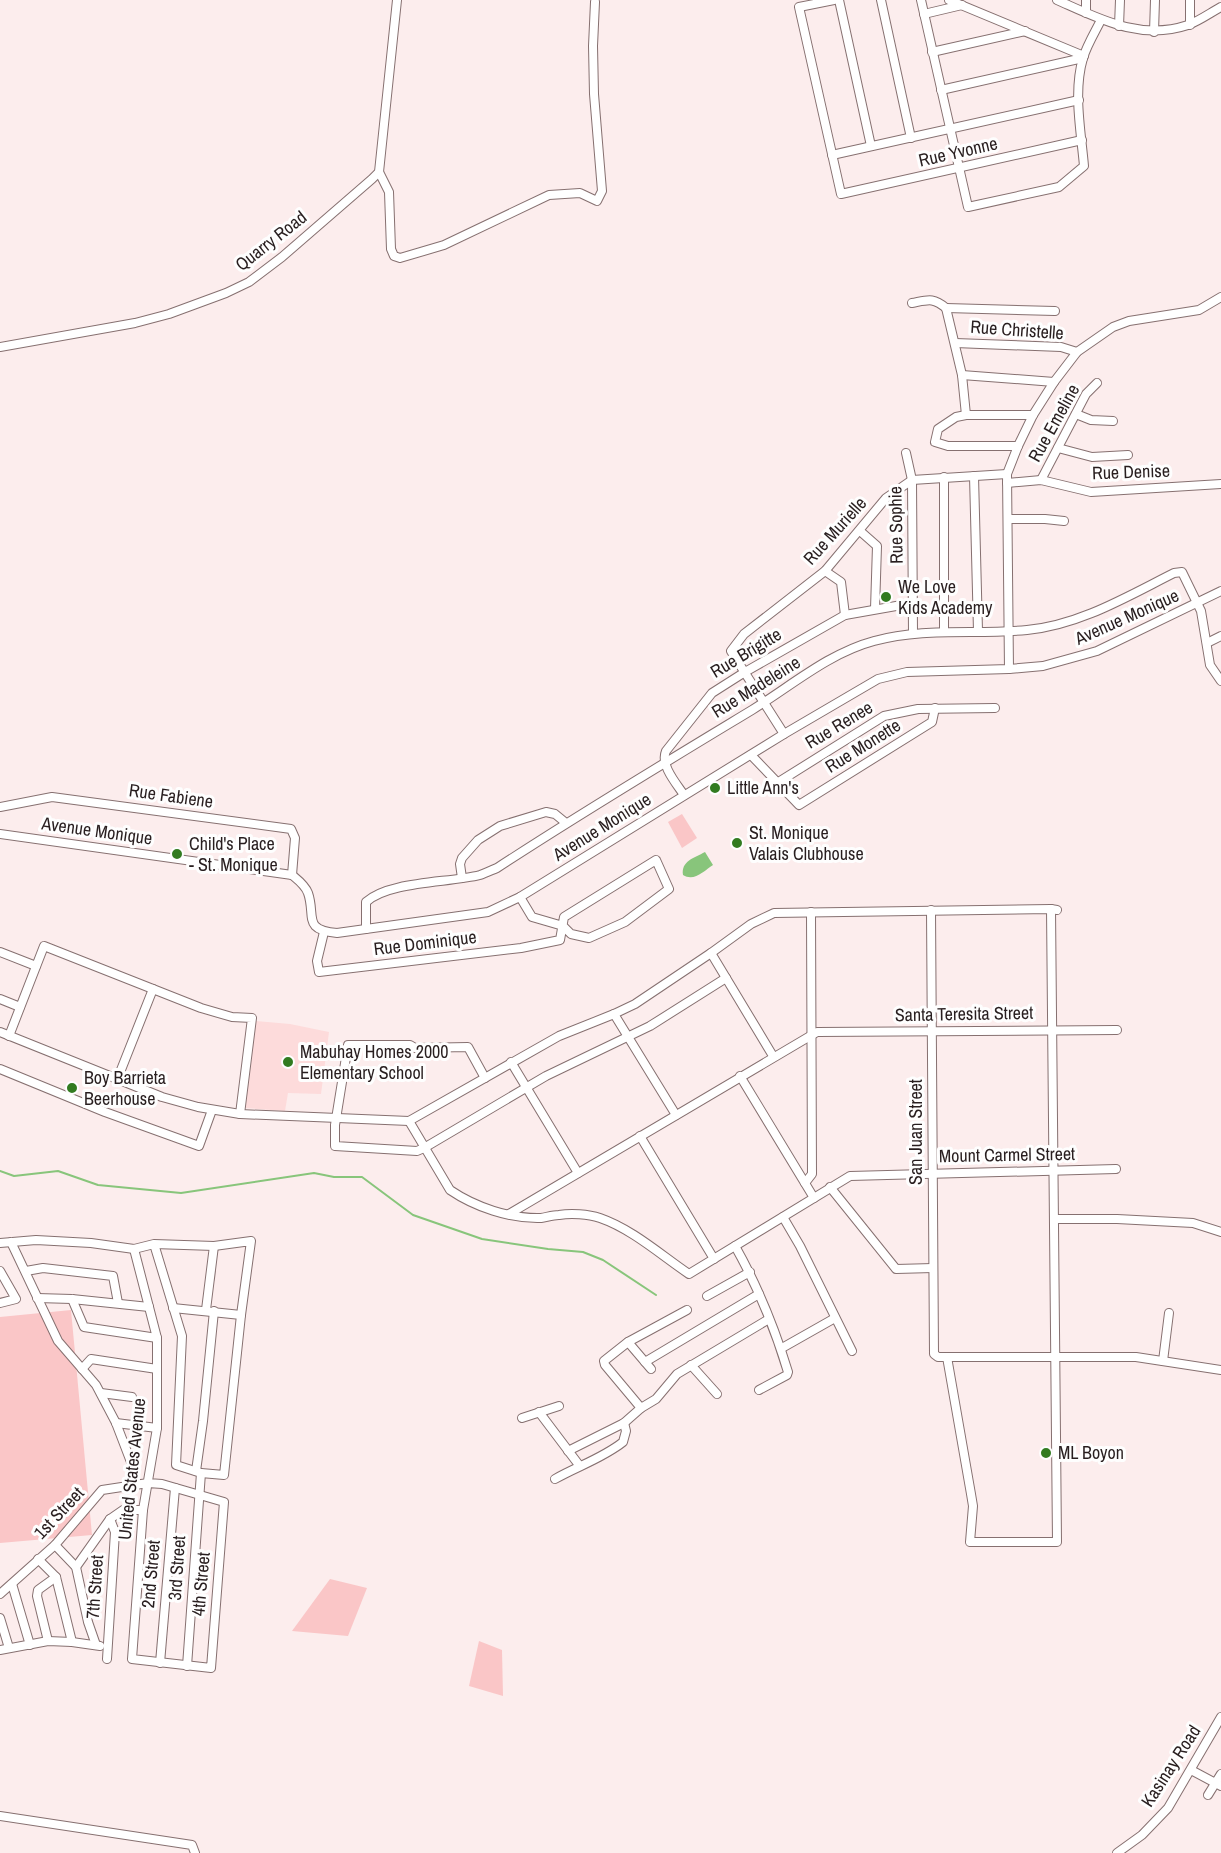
<svg xmlns="http://www.w3.org/2000/svg" width="1221" height="1853" viewBox="0 0 1221 1853" font-family="'Archivo Narrow',sans-serif">
  <style>
    .built { fill: #fddbdb }
    .green { fill: #fac6c7 }
    .water { fill: #88c57b }
    .lines { fill: none; stroke-linecap: round; stroke-linejoin: round }
    .stream { stroke: #88c57b; stroke-width: 2 }
    .minor-casing { stroke: #867070; stroke-width: 10 }
    .minor { stroke: #fff; stroke-width: 8 }
    .poi-dot { fill: #327b20; stroke: #fefefe; stroke-width: 2 }
    .labels { text-anchor: middle; stroke-width: 6; stroke-linejoin: round; paint-order: stroke }
    .street-label { font-size: 18px; fill: #281e1f; stroke: #fefefe }
    .poi-label { font-size: 18px; fill: #281e1f; stroke: #fefefe; text-anchor: start }
  </style>
  <rect width="100%" height="100%" fill="#fceded"/>
  <polygon class="built" points="256,1021 290,1024 329,1032 321,1094 288,1093 285,1111 245,1108"/>
  <g class="green">
    <polygon points="682,814 697,838 682,848 668,822"/>
    <polygon points="71,1310 92,1535 0,1543 0,1317"/>
    <polygon points="330,1579 367,1588 348,1636 292,1631"/>
    <polygon points="479,1641 502,1650 503,1696 469,1686"/>
  </g>
  <path class="water" d="M705 852 713 865C704 871 694 882 683 875 681 861 694 858 705 852Z"/>
  <g class="lines">
    <polyline class="stream" points="0,1171 14,1176 58,1171 98,1185 181,1193 314,1173 334,1177 362,1177 413,1215 482,1239 548,1249 583,1252 603,1260 656,1295"/>
    <g class="minor-casing">
      <g id="minor">
        <polyline points="834,0 799,7 841,194 1082,140"/>
        <polyline points="839,0 871,146"/>
        <polyline points="881,0 911,138"/>
        <path d="M921 0 968 207 1059 187 1084 166C1081 131 1073 92 1083 58 1087 45 1095 32 1101 20"/>
        <polyline points="949,0 1084,56"/>
        <path d="M1057 0C1100 19 1140 41 1188 25 1199 21 1210 13 1221 7"/>
        <polyline points="1086,13 1086,0"/>
        <polyline points="924,14 962,5"/>
        <polyline points="1190,25 1190,0"/>
        <polyline points="1119,26 1120,0"/>
        <polyline points="1154,32 1155,0"/>
        <polyline points="932,52 1025,31"/>
        <polyline points="941,90 1083,58"/>
        <polyline points="832,155 1079,100"/>
        <polyline points="379,172 389,192 391,249 394,256 400,258 444,245 549,195 580,193 597,201 602,191 594,94 593,46 595,2"/>
        <path d="M912 303C928 300 933 297 946 308"/>
        <polyline points="946,308 962,375 966,415"/>
        <polyline points="946,308 1055,311"/>
        <polyline points="955,343 1061,347 1077,352"/>
        <polyline points="0,347 135,323 169,314 226,293 249,282 282,257 372,179 379,172 397,0"/>
        <polyline points="962,375 1054,382"/>
        <polyline points="1076,414 1091,420 1113,421"/>
        <polyline points="1018,446 948,446 935,442 938,429 956,417 966,415 1033,415"/>
        <polyline points="1058,448 1092,457 1128,455"/>
        <polyline points="906,453 912,480 913,633"/>
        <polyline points="974,476 978,631"/>
        <polyline points="944,477 944,631"/>
        <polyline points="1041,480 1086,394 1097,383"/>
        <polyline points="1007,483 1041,480 1091,492 1221,484"/>
        <polyline points="1008,519 1045,519 1064,521"/>
        <polyline points="860,531 877,546 875,609"/>
        <polyline points="825,571 841,582 845,615"/>
        <polyline points="1207,643 1221,636"/>
        <polyline points="1009,669 1007,474 1018,446 1033,415 1054,382 1077,352 1113,327 1129,321 1199,310 1221,297"/>
        <polyline points="784,734 731,651 744,634 825,571 886,498 912,480 1007,474"/>
        <polyline points="751,755 799,805 932,722 935,708"/>
        <polyline points="777,783 884,716 918,709 995,708"/>
        <path d="M684 795C676 783 660 765 666 751L712 693 745 672 845 615 913 603"/>
        <polyline points="0,807 52,797 291,829 295,838 292,875"/>
        <path d="M0 834 292 875C298 880 305 885 308 893 316 916 302 930 337 933L488 912 520 897 784 734 878 679 907 672 1009 669 1043 666 1097 651 1221 591"/>
        <polyline points="462,878 460,864 462,858 478,840 500,826 546,812 555,814 566,823"/>
        <polyline points="931,910 934,1354 938,1357 1136,1357 1221,1370"/>
        <path d="M366 929V902C389 881 449 883 480 875 486 873 492 870 497 868 581 813 666 762 752 710 791 686 829 653 874 641 925 627 976 635 1027 630 1080 625 1128 596 1174 573L1182 572 1201 611 1210 665 1221 681"/>
        <polyline points="324,932 317,961 319,972 521,948 560,940 564,917 656,860 669,889 625,922 589,938 571,934 563,926 532,917 520,897"/>
        <polyline points="0,952 36,966"/>
        <polyline points="711,953 773,1056"/>
        <polyline points="0,999 20,1007"/>
        <polyline points="614,1014 676,1115"/>
        <polyline points="0,1032 162,1097 198,1107 240,1114 409,1121 559,1036 614,1014 635,1004 711,953 751,924 774,913 1051,909 1057,910"/>
        <polyline points="9,1036 44,946 201,1008 232,1017 252,1018 240,1114"/>
        <polyline points="511,1062 578,1173"/>
        <polyline points="0,1069 105,1112 199,1146 212,1110"/>
        <polyline points="740,1076 814,1198"/>
        <polyline points="485,1078 468,1047 415,1048 410,1045 348,1045 335,1125 335,1146 417,1151 424,1148 546,1076 650,1026 726,978"/>
        <polyline points="117,1080 153,989"/>
        <path d="M409 1121 450 1190C475 1207 510 1219 541 1218 547 1217 553 1215 559 1215 571 1213 588 1214 600 1218 632 1229 661 1255 689 1274L850 1176 1116 1169"/>
        <polyline points="640,1136 714,1259"/>
        <polyline points="805,1183 812,1174 811,912"/>
        <polyline points="830,1187 896,1269 933,1268"/>
        <polyline points="509,1214 817,1032 1117,1030"/>
        <polyline points="783,1217 800,1246 852,1351"/>
        <polyline points="1054,1219 1117,1219 1193,1223 1221,1232"/>
        <polyline points="11,1242 58,1341 96,1385 116,1423 131,1462"/>
        <polyline points="0,1243 36,1240 91,1243 134,1249 154,1244 214,1246 251,1241 241,1315 224,1475 201,1473 176,1465 182,1336 154,1244"/>
        <path d="M735 1246C757 1285 775 1329 788 1372L787 1375 759 1390"/>
        <polyline points="0,1271 16,1299 0,1303"/>
        <polyline points="26,1271 43,1268 113,1276 118,1303"/>
        <polyline points="707,1296 750,1272"/>
        <polyline points="37,1298 72,1299 149,1307"/>
        <polyline points="72,1299 84,1327 157,1338"/>
        <polyline points="173,1308 241,1315"/>
        <polyline points="206,1310 214,1246"/>
        <polyline points="687,1310 628,1342 604,1361 605,1365 641,1408 656,1399 677,1374 769,1319"/>
        <polyline points="628,1342 651,1369"/>
        <polyline points="782,1348 835,1318"/>
        <polyline points="947,1357 971,1494 973,1506 970,1542 1057,1542 1051,909"/>
        <polyline points="1163,1361 1169,1313"/>
        <polyline points="645,1362 759,1294"/>
        <polyline points="691,1365 717,1394"/>
        <polyline points="82,1369 91,1359 157,1369"/>
        <polyline points="101,1393 132,1397"/>
        <polyline points="539,1412 579,1465"/>
        <polyline points="522,1418 559,1406"/>
        <polyline points="116,1423 157,1428"/>
        <polyline points="568,1451 624,1423 641,1408"/>
        <polyline points="196,1471 203,1421 214,1311"/>
        <path d="M555 1479C578 1466 603 1458 623 1442L626 1431 624 1423"/>
        <polyline points="55,1545 76,1567 88,1622 96,1645"/>
        <polyline points="38,1559 56,1577 72,1642"/>
        <polyline points="76,1567 110,1519 123,1510 143,1510"/>
        <polyline points="12,1584 30,1645"/>
        <polyline points="0,1594 55,1545 102,1490 148,1483 162,1484 224,1502 211,1668 132,1659 143,1510 157,1428 157,1338 134,1249"/>
        <polyline points="0,1618 9,1648"/>
        <polyline points="48,1641 37,1596 38,1590 56,1577"/>
        <polyline points="0,1650 48,1641 72,1642 100,1646"/>
        <polyline points="107,1659 115,1532 110,1519"/>
        <polyline points="160,1663 175,1488"/>
        <polyline points="187,1666 201,1473"/>
        <polyline points="1191,1770 1221,1786"/>
        <polyline points="1208,1795 1221,1774"/>
        <polyline points="0,1816 192,1845 195,1853"/>
        <polyline points="1117,1853 1142,1835 1168,1808 1221,1717"/>
      </g>
    </g>
    <use href="#minor" class="minor"/>
  </g>
  <g class="poi-dot">
    <circle cx="886" cy="597" r="6"/>
    <circle cx="715" cy="788" r="6"/>
    <circle cx="737" cy="843" r="6"/>
    <circle cx="177" cy="854" r="6"/>
    <circle cx="288" cy="1062" r="6"/>
    <circle cx="72" cy="1088" r="6"/>
    <circle cx="1046" cy="1453" r="6"/>
  </g>
  <g class="labels">
    <g class="street-label">
      <text transform="translate(958 152) rotate(-13)" y="6">Rue Yvonne</text>
      <text transform="translate(271 241) rotate(-38)" y="6">Quarry Road</text>
      <text transform="translate(1017 330) rotate(4)" y="6">Rue Christelle</text>
      <text transform="translate(1054 423) rotate(-61)" y="6">Rue Emeline</text>
      <text transform="translate(1131 472) rotate(-2)" y="6">Rue Denise</text>
      <text transform="translate(896 525) rotate(-91)" y="6">Rue Sophie</text>
      <text transform="translate(835 531) rotate(-48)" y="6">Rue Murielle</text>
      <text transform="translate(1127 617) rotate(-24)" y="6">Avenue Monique</text>
      <text transform="translate(746 653) rotate(-31)" y="6">Rue Brigitte</text>
      <text transform="translate(756 687) rotate(-32)" y="6">Rue Madeleine</text>
      <text transform="translate(839 725) rotate(-31)" y="6">Rue Renee</text>
      <text transform="translate(863 746) rotate(-32)" y="6">Rue Monette</text>
      <text transform="translate(171 796) rotate(8)" y="6">Rue Fabiene</text>
      <text transform="translate(602 827) rotate(-32)" y="6">Avenue Monique</text>
      <text transform="translate(97 831) rotate(8)" y="6">Avenue Monique</text>
      <text transform="translate(425 943) rotate(-7)" y="6">Rue Dominique</text>
      <text transform="translate(964 1014) rotate(-1)" y="6">Santa Teresita Street</text>
      <text transform="translate(916 1132) rotate(-90)" y="6">San Juan Street</text>
      <text transform="translate(1007 1155) rotate(-1)" y="6">Mount Carmel Street</text>
      <text transform="translate(132 1469) rotate(-84)" y="6">United States Avenue</text>
      <text transform="translate(59 1513) rotate(-47)" y="6">1st Street</text>
      <text transform="translate(177 1568) rotate(-86)" y="6">3rd Street</text>
      <text transform="translate(151 1574) rotate(-85)" y="6">2nd Street</text>
      <text transform="translate(201 1584) rotate(-85)" y="6">4th Street</text>
      <text transform="translate(95 1587) rotate(-86)" y="6">7th Street</text>
      <text transform="translate(1171 1766) rotate(-57)" y="6">Kasinay Road</text>
    </g>
    <g class="poi-label">
      <text x="898" y="593">We Love<tspan x="898" dy="21">Kids Academy</tspan></text>
      <text x="727" y="794">Little Ann's</text>
      <text x="749" y="839">St. Monique<tspan x="749" dy="21">Valais Clubhouse</tspan></text>
      <text x="189" y="850">Child's Place<tspan x="189" dy="21">- St. Monique</tspan></text>
      <text x="300" y="1058">Mabuhay Homes 2000<tspan x="300" dy="21">Elementary School</tspan></text>
      <text x="84" y="1084">Boy Barrieta<tspan x="84" dy="21">Beerhouse</tspan></text>
      <text x="1058" y="1459">ML Boyon</text>
    </g>
  </g>
</svg>
